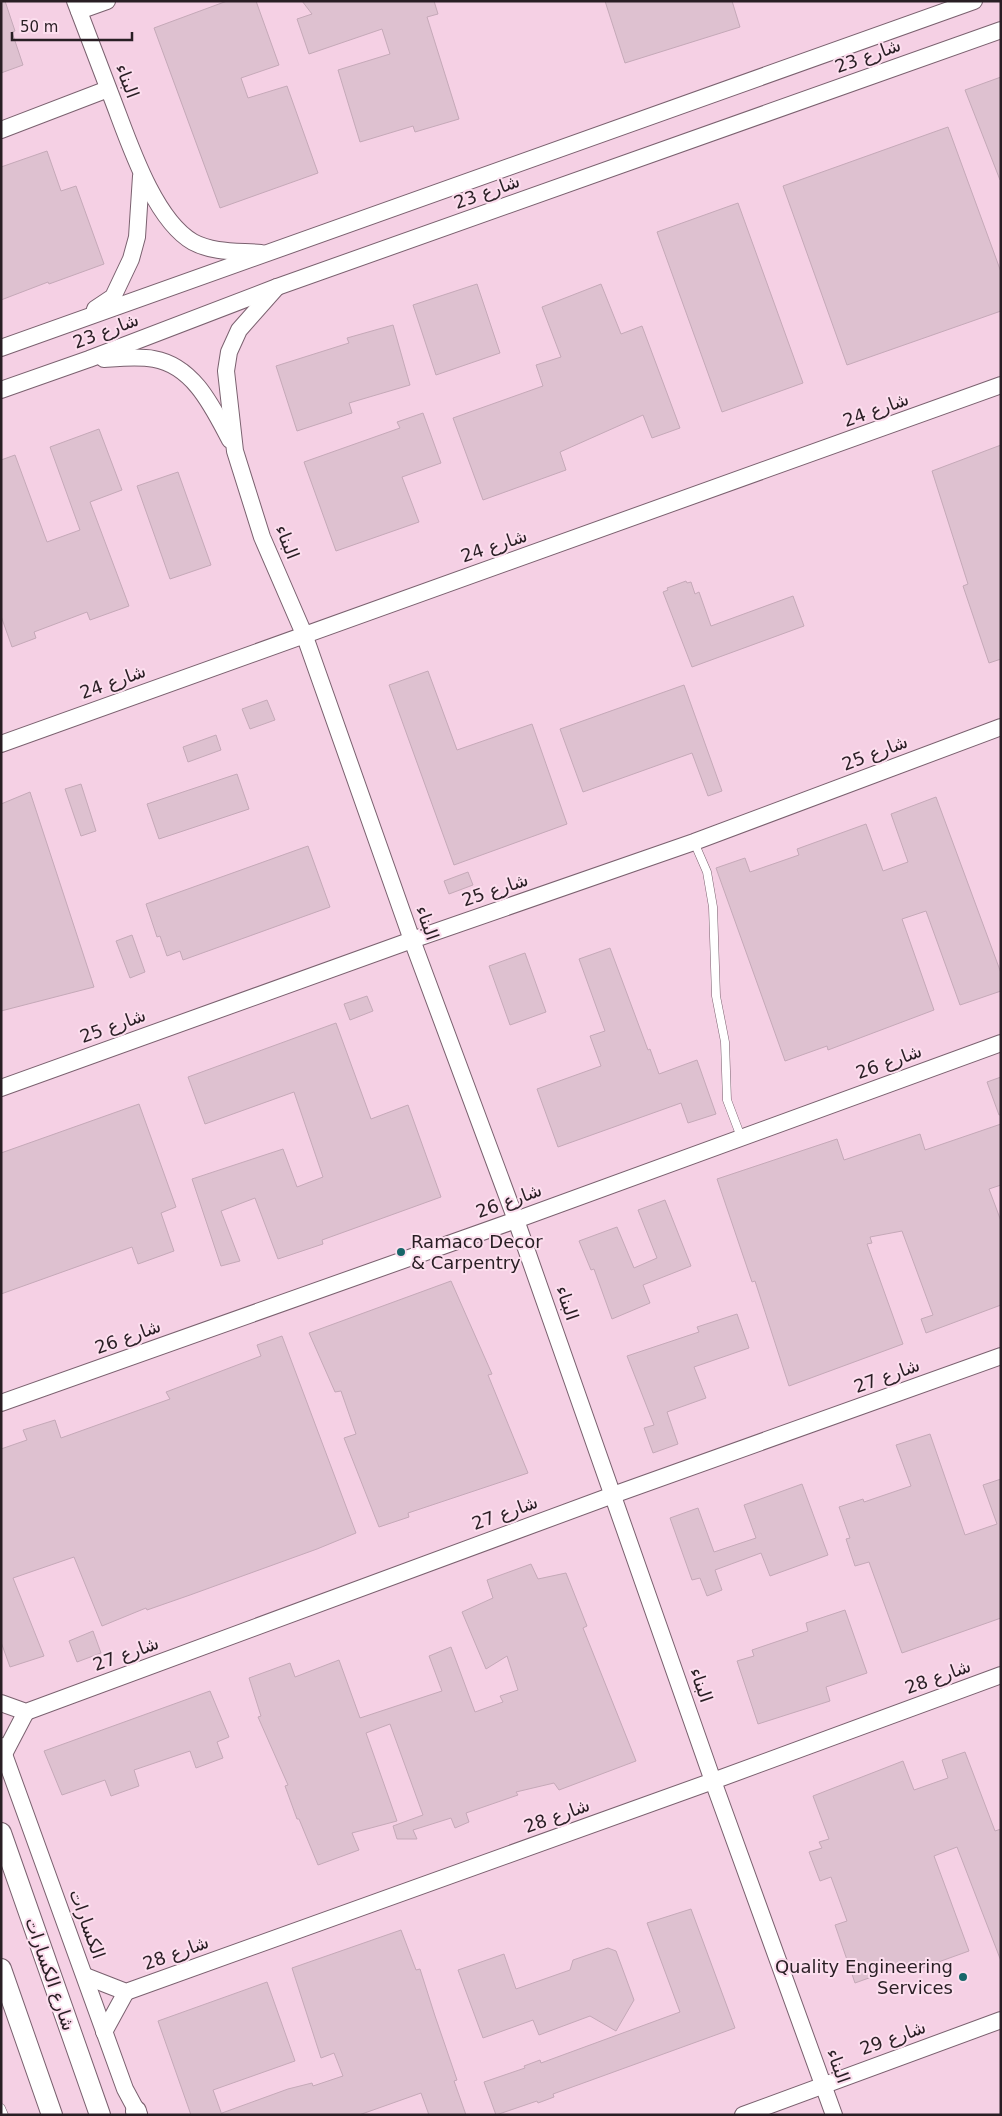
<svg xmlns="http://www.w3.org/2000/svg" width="1002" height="2116" viewBox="0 0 1002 2116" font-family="'DejaVu Sans',Cairo,sans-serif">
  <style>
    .built { fill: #f5d0e4 }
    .building { fill: #dec1d0; stroke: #c5a9b8 }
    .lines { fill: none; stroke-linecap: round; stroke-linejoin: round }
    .service-casing { stroke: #7a616f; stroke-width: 9 }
    .minor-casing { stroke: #7a616f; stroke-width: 18 }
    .tertiary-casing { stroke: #7a616f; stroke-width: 22 }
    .service { stroke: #fff; stroke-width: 8 }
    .minor { stroke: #fff; stroke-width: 16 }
    .tertiary { stroke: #fff; stroke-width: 20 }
    .poi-dot { fill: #176669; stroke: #fcdeee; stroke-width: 2 }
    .labels { text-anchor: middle; stroke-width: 4; stroke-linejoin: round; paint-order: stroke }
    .street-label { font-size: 18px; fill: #291e24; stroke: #fcdeee }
    .poi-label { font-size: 18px; fill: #291e24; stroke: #fcdeee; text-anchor: start }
  </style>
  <rect width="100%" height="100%" fill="#fcdeee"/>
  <rect class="built" x="1" y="1" width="1000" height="2114"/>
  <g class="building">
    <polygon points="1,1 5,1 15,31 12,32 23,65 1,73"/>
    <polygon points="227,1 256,1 279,65 241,78 248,98 287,86 318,173 220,208 154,28"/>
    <polygon points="302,1 434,1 438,14 427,17 459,119 415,132 413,126 360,142 338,70 390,54 382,29 309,54 297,19 312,14"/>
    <polygon points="605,1 732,1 740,27 625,63"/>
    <polygon points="1001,77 1001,180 1000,180 965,90"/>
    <polygon points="948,127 1001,272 1001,311 847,365 783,186"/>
    <polygon points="47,151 61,191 76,186 104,264 49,284 48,282 1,300 1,167"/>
    <polygon points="738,203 803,383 722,412 657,232"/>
    <polygon points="477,284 500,353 436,375 413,305"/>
    <polygon points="601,284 621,334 642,326 680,428 652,438 643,415 560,452 566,470 483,500 453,418 543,386 536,365 561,357 542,307"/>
    <polygon points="393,325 410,385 349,403 352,413 297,431 276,366 349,343 347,338"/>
    <polygon points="423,413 441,463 402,477 419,522 336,551 304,462 400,428 397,422"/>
    <polygon points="99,429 122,490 90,502 129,606 90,620 87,612 34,632 36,638 12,647 1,616 1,460 15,455 47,542 80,530 50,447"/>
    <polygon points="1001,445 1001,659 989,663 963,586 968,584 932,471"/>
    <polygon points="178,472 211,565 170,579 137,486"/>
    <polygon points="686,581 687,583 691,582 695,594 699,592 711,626 793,596 804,626 692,667 663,592 668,590 667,588"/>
    <polygon points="428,671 457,750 532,724 567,824 454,865 389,685"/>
    <polygon points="684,685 722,791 708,796 692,753 583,792 560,729"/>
    <polygon points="267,700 275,720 250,729 242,709"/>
    <polygon points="216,735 221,750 188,762 183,747"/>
    <polygon points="237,774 249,809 159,839 147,804"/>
    <polygon points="81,784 96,831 81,836 65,789"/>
    <polygon points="30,792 94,987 1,1011 1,804"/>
    <polygon points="936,797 1001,973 1001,991 960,1005 926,911 902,919 934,1010 828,1050 827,1046 785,1061 716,868 745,858 750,872 799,855 797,849 866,824 883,871 908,862 891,814"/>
    <polygon points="308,846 330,907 183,960 180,951 167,956 160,936 157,937 146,904"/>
    <polygon points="468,872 473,885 449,894 444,881"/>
    <polygon points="132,935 145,972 130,978 116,941"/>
    <polygon points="610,948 648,1050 650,1049 659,1074 697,1060 716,1114 688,1123 681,1103 558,1147 537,1089 601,1066 590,1036 605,1031 579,959"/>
    <polygon points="525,953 546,1012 510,1025 489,966"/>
    <polygon points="367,996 373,1011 350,1020 344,1004"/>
    <polygon points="336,1023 371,1119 408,1105 441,1197 322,1240 323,1244 278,1259 255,1198 221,1211 240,1261 221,1266 192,1179 283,1149 297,1187 323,1177 294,1092 205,1124 188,1077"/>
    <polygon points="1001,1077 1001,1115 999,1115 987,1082"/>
    <polygon points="139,1104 176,1207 161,1213 174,1251 138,1264 132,1247 1,1294 1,1153"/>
    <polygon points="1001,1124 1001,1185 989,1189 1001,1221 1001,1305 926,1333 921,1319 933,1315 902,1231 870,1237 872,1243 867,1244 903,1344 789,1386 755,1281 752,1282 717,1179 837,1139 844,1160 920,1134 925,1150"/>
    <polygon points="665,1200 691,1266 643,1285 650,1303 612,1319 594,1269 591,1270 579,1241 617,1227 634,1268 657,1258 638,1210"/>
    <polygon points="451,1281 492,1374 488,1375 528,1473 408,1513 409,1517 379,1527 344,1438 356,1434 341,1391 335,1392 309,1333"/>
    <polygon points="737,1314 749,1348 694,1367 706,1398 667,1412 678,1444 653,1453 644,1428 654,1425 627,1356 699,1332 697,1327"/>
    <polygon points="282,1336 356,1533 317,1549 190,1595 147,1610 146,1608 102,1626 74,1557 13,1578 44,1656 10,1667 1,1642 1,1449 27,1440 23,1430 55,1420 61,1438 170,1399 166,1392 261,1356 257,1345"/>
    <polygon points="930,1434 965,1535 997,1524 983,1485 1001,1479 1001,1618 902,1653 869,1562 855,1566 846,1539 850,1538 839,1507 863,1499 864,1502 911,1486 896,1445"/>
    <polygon points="802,1484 828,1555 770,1576 761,1553 715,1570 722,1590 707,1596 700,1578 692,1580 670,1518 698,1508 714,1552 756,1538 744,1505"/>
    <polygon points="531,1564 538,1579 566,1573 587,1626 583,1628 636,1761 559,1790 554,1783 516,1792 518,1795 466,1813 469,1822 455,1828 451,1818 413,1830 417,1839 397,1839 393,1826 423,1815 390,1724 366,1733 397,1821 352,1833 359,1850 318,1865 299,1819 297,1819 285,1786 288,1785 258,1717 261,1716 249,1678 290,1663 295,1677 339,1660 360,1718 442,1691 429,1656 451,1647 475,1712 503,1702 500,1696 518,1690 507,1656 486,1669 462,1612 493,1598 487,1580"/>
    <polygon points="845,1610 867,1673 826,1687 830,1701 758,1724 737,1661 754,1656 752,1650 808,1631 806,1623"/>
    <polygon points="93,1631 101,1653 77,1662 69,1641"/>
    <polygon points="210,1691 229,1737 217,1742 223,1758 196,1768 190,1751 134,1770 139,1786 111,1796 105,1780 62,1795 44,1751"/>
    <polygon points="965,1752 995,1831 1001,1829 1001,1961 957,1847 934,1856 969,1951 916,1970 913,1962 855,1983 835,1925 847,1921 831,1877 820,1881 809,1852 822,1848 819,1842 829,1839 813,1796 903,1761 914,1790 948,1778 942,1760"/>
    <polygon points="691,1909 735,2028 553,2094 554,2097 538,2103 537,2101 496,2115 484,2082 525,2068 524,2066 540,2060 541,2063 680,2012 647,1923"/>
    <polygon points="401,1930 416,1970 420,1969 435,2016 457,2080 454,2081 466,2115 429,2115 421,2093 359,2115 222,2115 222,2113 288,2089 312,2083 313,2086 343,2076 334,2053 321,2058 292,1968"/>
    <polygon points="608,1948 616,1951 634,2000 616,2031 590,2016 539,2035 533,2020 483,2038 458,1970 504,1954 516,1989 570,1970 573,1960"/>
    <polygon points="267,1982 295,2061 213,2090 222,2115 191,2115 158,2021"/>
  </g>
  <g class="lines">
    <g class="service-casing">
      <g id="service">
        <polyline points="694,842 707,872 713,907 716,996 725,1042 727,1100 741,1137"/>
        <polyline points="1,2108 4,2115"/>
      </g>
    </g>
    <g class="minor-casing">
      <g id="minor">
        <path d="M75 1C87 33 100 66 112 98 128 139 153 219 193 242 213 253 239 251 261 253"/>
        <polyline points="79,11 107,1"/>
        <polyline points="1,130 108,89"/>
        <polyline points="277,287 239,330 229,352 226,371 235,451 262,537 304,634 412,940 516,1220 713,1781 834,2115"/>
        <polyline points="95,309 113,297 131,259 137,237 141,176"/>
        <polyline points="1,348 974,1"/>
        <path d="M104 359C120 358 138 356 154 359 194 366 213 408 230 440"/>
        <polyline points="1,390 89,359 277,287 1001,30"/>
        <polyline points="1,744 1001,385"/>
        <polyline points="1,1088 412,940 694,842 1001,727"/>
        <polyline points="1,1403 516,1220 1001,1043"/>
        <polyline points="1,1703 26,1712 613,1495 1001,1356"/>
        <polyline points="1,1746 125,2089 139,2115"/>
        <polyline points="4,1754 26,1712"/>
        <polyline points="85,1976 126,1992 713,1781 1001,1675"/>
        <polyline points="104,2032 126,1992"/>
        <polyline points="743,2115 1001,2020"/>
      </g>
    </g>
    <g class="tertiary-casing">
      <g id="tertiary">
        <polyline points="1,1833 100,2115"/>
        <polyline points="1,1969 52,2115"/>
        <polyline points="136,2111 137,2115"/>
      </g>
    </g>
    <use href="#service" class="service"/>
    <use href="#minor" class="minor"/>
    <use href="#tertiary" class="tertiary"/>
  </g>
  <g class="poi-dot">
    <circle cx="401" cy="1252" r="5"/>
    <circle cx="963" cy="1977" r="5"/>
  </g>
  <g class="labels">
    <g class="street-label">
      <text transform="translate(868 56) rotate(-20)" y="6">شارع 23</text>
      <text transform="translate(127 81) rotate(69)" y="6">البناء</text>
      <text transform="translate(487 192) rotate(-20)" y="6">شارع 23</text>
      <text transform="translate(106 331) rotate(-21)" y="6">شارع 23</text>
      <text transform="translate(876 410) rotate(-20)" y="6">شارع 24</text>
      <text transform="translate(287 542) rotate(68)" y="6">البناء</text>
      <text transform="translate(494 546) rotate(-19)" y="6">شارع 24</text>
      <text transform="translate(113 682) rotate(-20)" y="6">شارع 24</text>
      <text transform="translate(875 753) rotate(-21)" y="6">شارع 25</text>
      <text transform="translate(495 890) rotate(-19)" y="6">شارع 25</text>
      <text transform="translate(427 923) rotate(70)" y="6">البناء</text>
      <text transform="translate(113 1026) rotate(-20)" y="6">شارع 25</text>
      <text transform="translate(889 1062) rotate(-20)" y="6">شارع 26</text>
      <text transform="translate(509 1201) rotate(-20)" y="6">شارع 26</text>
      <text transform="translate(567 1303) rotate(71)" y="6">البناء</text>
      <text transform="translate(128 1337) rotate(-20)" y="6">شارع 26</text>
      <text transform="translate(887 1376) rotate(-20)" y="6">شارع 27</text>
      <text transform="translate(505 1513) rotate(-20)" y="6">شارع 27</text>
      <text transform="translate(126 1654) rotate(-20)" y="6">شارع 27</text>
      <text transform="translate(938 1677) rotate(-20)" y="6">شارع 28</text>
      <text transform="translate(701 1685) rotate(71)" y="6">البناء</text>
      <text transform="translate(557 1816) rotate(-20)" y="6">شارع 28</text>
      <text transform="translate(87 1924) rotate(70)" y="6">الكسارات</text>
      <text transform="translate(176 1953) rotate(-20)" y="6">شارع 28</text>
      <text transform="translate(50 1974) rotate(71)" y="6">شارع الكسارات</text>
      <text transform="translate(893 2038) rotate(-20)" y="6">شارع 29</text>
      <text transform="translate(838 2066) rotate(70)" y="6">البناء</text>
    </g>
    <g class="poi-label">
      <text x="411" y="1248">Ramaco Decor<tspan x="411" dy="21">&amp; Carpentry</tspan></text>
      <text x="953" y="1973" text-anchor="end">Quality Engineering<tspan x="953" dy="21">Services</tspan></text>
    </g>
  </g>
  <rect width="1002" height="2116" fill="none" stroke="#291e24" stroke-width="5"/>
  <path d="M12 32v8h120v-8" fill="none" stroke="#291e24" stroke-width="2.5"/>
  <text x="20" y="32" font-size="15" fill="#291e24" stroke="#fcdeee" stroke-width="4" paint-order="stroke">50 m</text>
</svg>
